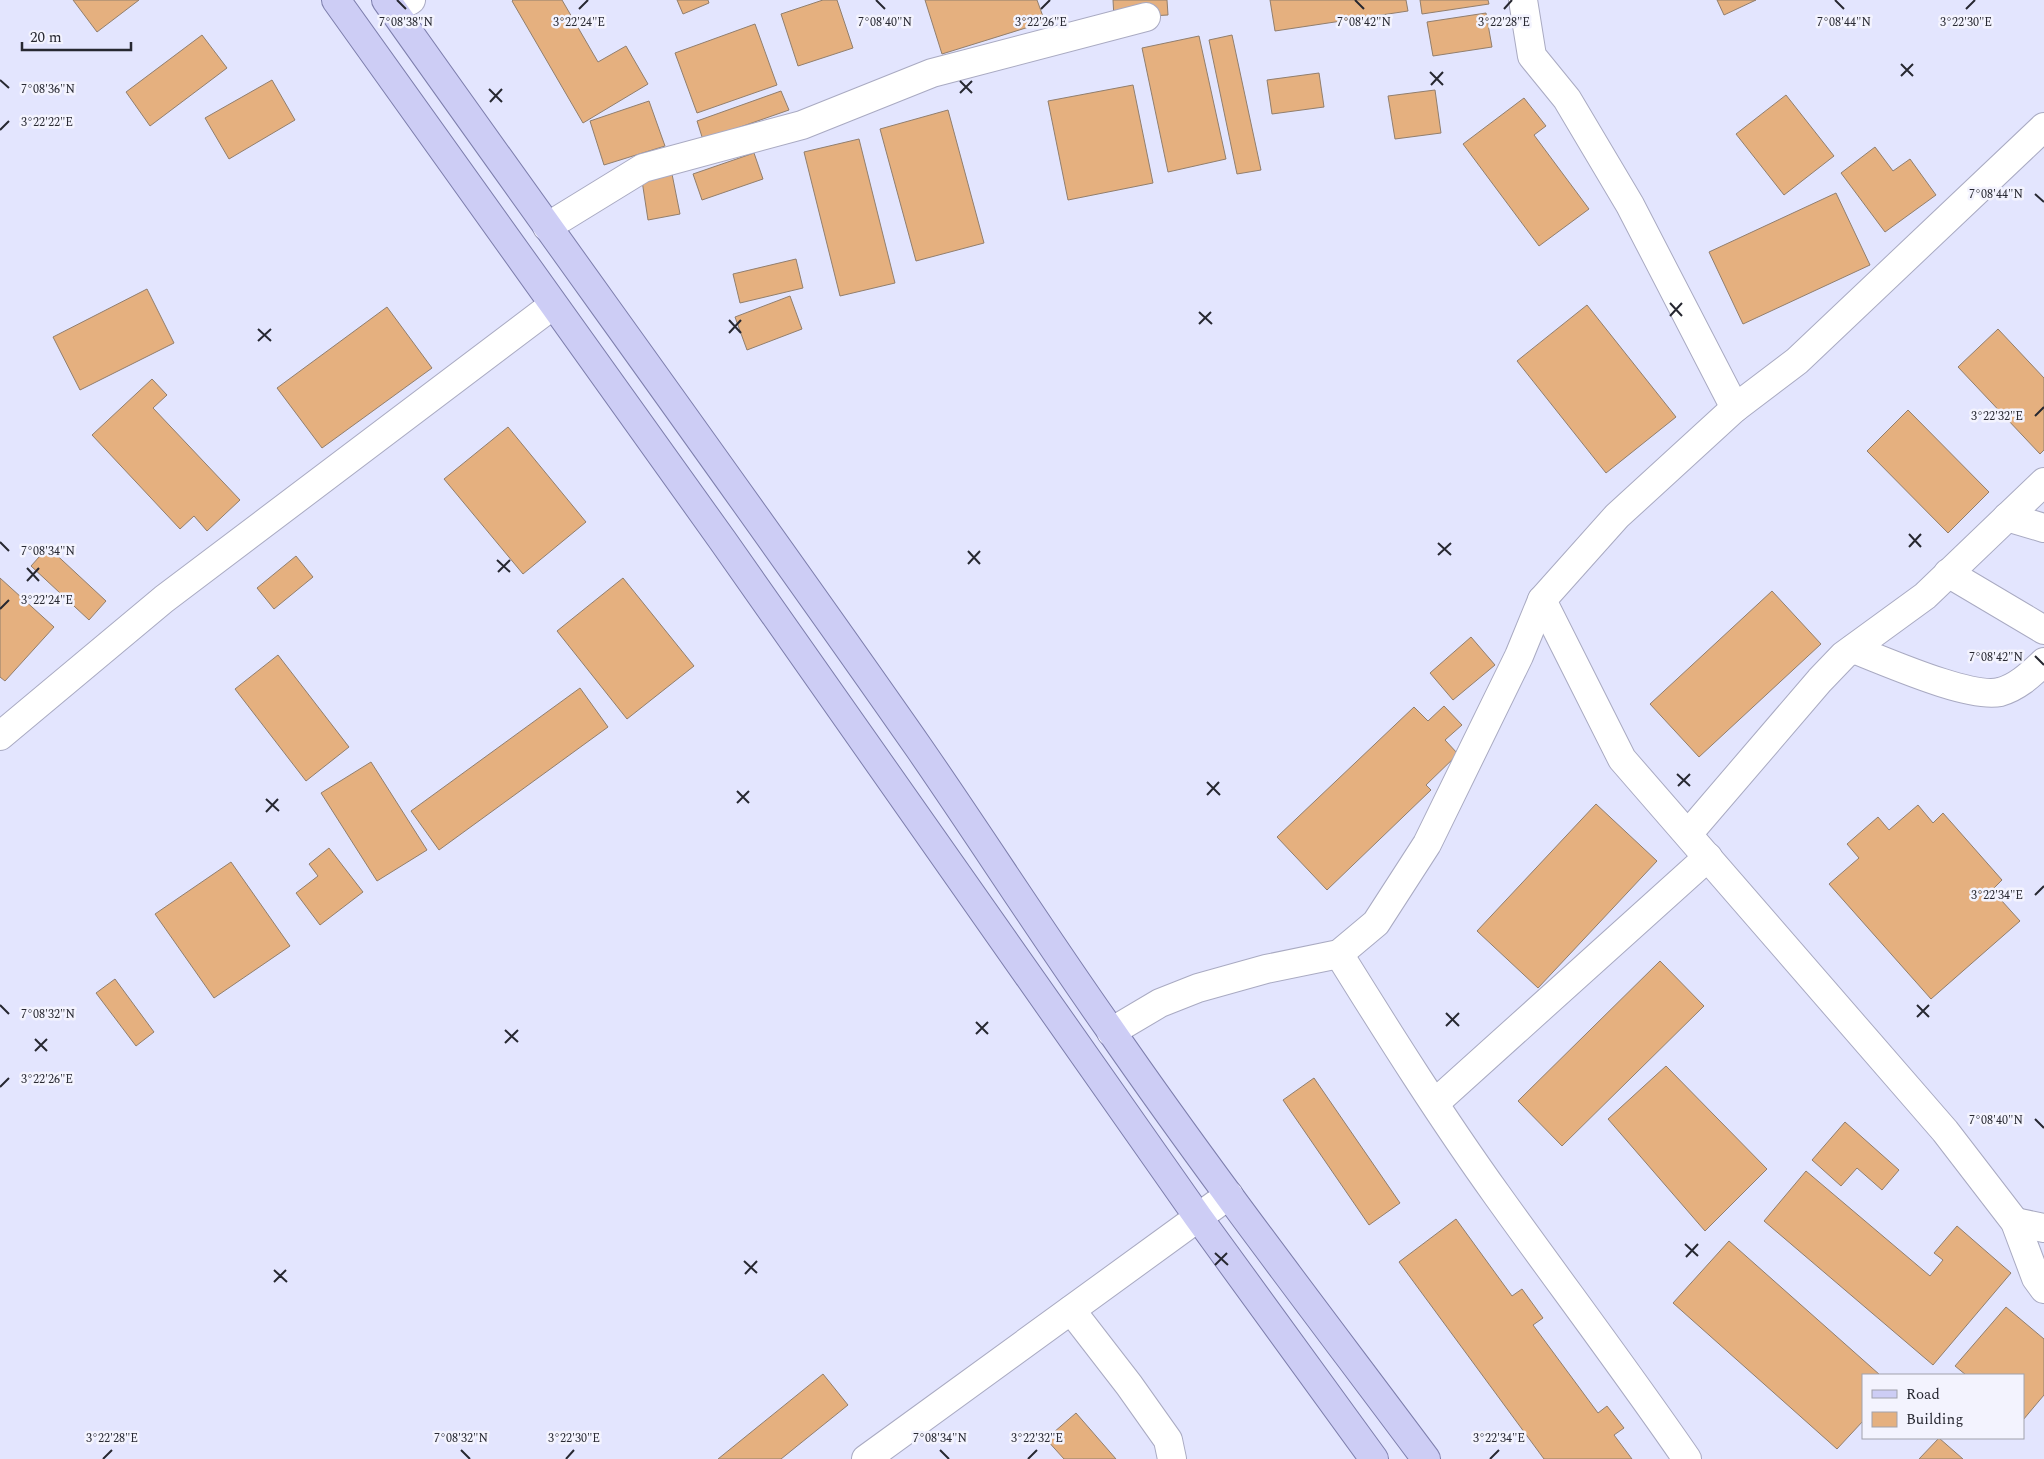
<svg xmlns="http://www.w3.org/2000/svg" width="2044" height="1459" viewBox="0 0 2044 1459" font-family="Spectral,serif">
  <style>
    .building { fill: #e5b07f; stroke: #917e6d }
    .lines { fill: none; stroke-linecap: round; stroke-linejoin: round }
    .minor-casing { stroke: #a9aac2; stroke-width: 30 }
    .major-casing { stroke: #7d7eac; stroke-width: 30 }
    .minor { stroke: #fff; stroke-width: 28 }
    .major { stroke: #cdcdf5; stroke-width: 28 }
    .ticks { fill: none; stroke: #272831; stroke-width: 2 }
    .ticks-label { font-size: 12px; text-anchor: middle; fill: #272831; stroke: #f3f3fe; stroke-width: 5; stroke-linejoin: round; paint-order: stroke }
  </style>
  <rect width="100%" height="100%" fill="#e3e5fe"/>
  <g class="building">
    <polygon points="73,0 139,0 97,32"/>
    <polygon points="513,0 562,0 598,62 626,46 648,84 583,123 512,1"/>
    <polygon points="677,0 708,0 709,3 683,14"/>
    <polygon points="823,0 837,0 853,48 798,66 781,14"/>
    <polygon points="925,0 1037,0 1045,22 942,54"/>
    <polygon points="1113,0 1167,0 1168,15 1114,18"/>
    <polygon points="1270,0 1406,0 1408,11 1275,31"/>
    <polygon points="1420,0 1488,0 1489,4 1422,14"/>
    <polygon points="1717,0 1756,0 1724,15"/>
    <polygon points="1486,13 1492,47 1433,56 1427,22"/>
    <polygon points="755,24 777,85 697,113 675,53"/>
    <polygon points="202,35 227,68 150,126 126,92"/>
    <polygon points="1232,35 1261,170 1237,174 1209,40"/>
    <polygon points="1199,36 1226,159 1168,172 1142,48"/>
    <polygon points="1319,73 1324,107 1272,114 1267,80"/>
    <polygon points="272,80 295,120 229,159 205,118"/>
    <polygon points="1133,85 1153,183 1068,200 1048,101"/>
    <polygon points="1435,90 1441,133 1395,139 1388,96"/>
    <polygon points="781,91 789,110 703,140 697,121"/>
    <polygon points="1786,95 1834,156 1784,195 1736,134"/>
    <polygon points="1524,98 1546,126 1534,135 1589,209 1539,246 1463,144"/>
    <polygon points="649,101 665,146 604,165 590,121"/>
    <polygon points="948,110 984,243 916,261 880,129"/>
    <polygon points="859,139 895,283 840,296 804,152"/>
    <polygon points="1875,147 1893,171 1910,159 1936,195 1885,232 1841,173"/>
    <polygon points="754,153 763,179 702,200 693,174"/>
    <polygon points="671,169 680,214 648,220 641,174"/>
    <polygon points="1836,193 1870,265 1743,324 1709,252"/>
    <polygon points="796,259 803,288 740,303 733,274"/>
    <polygon points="147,289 174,343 80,390 53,337"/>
    <polygon points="790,296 802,329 747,350 735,317"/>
    <polygon points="1587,305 1676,417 1606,473 1517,361"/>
    <polygon points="387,307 432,368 322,448 277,388"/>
    <polygon points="1998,329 2044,378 2044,450 2040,454 1958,367"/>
    <polygon points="152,379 167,395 153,408 240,500 207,531 194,516 180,529 92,435"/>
    <polygon points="1908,410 1989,492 1948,533 1867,451"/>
    <polygon points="508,427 586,522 523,574 444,479"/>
    <polygon points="48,547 106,601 89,620 31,566"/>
    <polygon points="296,556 313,577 274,609 257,588"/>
    <polygon points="0,578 54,627 5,681 0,677"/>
    <polygon points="623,578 694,666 627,719 557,631"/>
    <polygon points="1772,591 1821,644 1699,757 1650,704"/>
    <polygon points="1471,637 1495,665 1453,700 1430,673"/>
    <polygon points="278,655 349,747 306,781 235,689"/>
    <polygon points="580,688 608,727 439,850 411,811"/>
    <polygon points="1444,706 1462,725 1445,740 1458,754 1426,785 1431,790 1327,890 1277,837 1414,707 1428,721"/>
    <polygon points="371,762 427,850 377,881 321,793"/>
    <polygon points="1596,804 1657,861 1538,988 1477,931"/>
    <polygon points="1918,805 1933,823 1943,813 2002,880 1992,890 2020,921 1931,999 1829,884 1859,858 1847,844 1878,817 1889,830"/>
    <polygon points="329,848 363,892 320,925 296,893 318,876 309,864"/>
    <polygon points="231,862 290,946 214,998 155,914"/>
    <polygon points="1660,961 1704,1006 1562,1146 1518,1101"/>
    <polygon points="115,979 154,1032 136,1046 96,993"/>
    <polygon points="1666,1066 1767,1169 1705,1231 1608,1119"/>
    <polygon points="1314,1078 1400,1203 1369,1225 1283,1100"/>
    <polygon points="1845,1122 1899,1170 1882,1190 1857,1168 1841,1186 1812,1160"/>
    <polygon points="1806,1171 1930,1276 1943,1260 1934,1253 1957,1226 2011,1273 1933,1365 1764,1221"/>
    <polygon points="1456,1219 1512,1296 1522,1289 1543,1318 1533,1325 1598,1413 1607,1406 1624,1428 1614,1435 1632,1459 1544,1459 1399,1262"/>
    <polygon points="1729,1241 1880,1375 1863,1375 1863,1421 1837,1449 1673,1303"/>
    <polygon points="2006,1307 2044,1339 2044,1395 2023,1420 2023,1375 1966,1375 1955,1366"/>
    <polygon points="823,1374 848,1405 781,1459 718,1459"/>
    <polygon points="1076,1413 1116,1459 1064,1459 1046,1439"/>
    <polygon points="1939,1438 1963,1459 1919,1459"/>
  </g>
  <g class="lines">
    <g class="minor-casing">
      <g id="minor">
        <polyline points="1523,0 1532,56 1567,99 1630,205 1735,408"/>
        <polyline points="393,10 411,0"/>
        <polyline points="547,227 643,168 802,125 932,73 1146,17"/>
        <polyline points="2007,517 2044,528"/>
        <polyline points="1948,573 2044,630"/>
        <polyline points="1542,600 1622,759 1945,1131 2015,1222 2036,1278 2044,1289"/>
        <path d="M1853 649C1885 661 1969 699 2000 692 2018 687 2031 674 2044 662"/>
        <polyline points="0,736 164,599 553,305"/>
        <polyline points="1688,834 1820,680 1844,655 1925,596 2044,482"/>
        <path d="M1339 954C1390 1036 1441 1117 1497 1195 1560 1283 1625 1369 1687 1459"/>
        <polyline points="1111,1032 1160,1003 1198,988 1266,969 1339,954 1376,923 1427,844 1519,656 1542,600 1617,516 1735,408 1797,361 2044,127"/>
        <polyline points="1435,1103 1708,857"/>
        <polyline points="2015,1222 2044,1228"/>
        <polyline points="1071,1310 1129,1385 1168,1440 1172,1459"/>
        <polyline points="866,1459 1229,1195"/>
      </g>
    </g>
    <g class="major-casing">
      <g id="major">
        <polyline points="336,0 723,541 1198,1217 1374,1459"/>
        <path d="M386 0C563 250 744 497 919 748 984 842 1045 938 1111 1031 1212 1177 1320 1317 1426 1459"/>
      </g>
    </g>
    <use href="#minor" class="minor"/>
    <use href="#major" class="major"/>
  </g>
  <path class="ticks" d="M397 0 406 9M876 0 885 9M1355 0 1364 9M1835 0 1844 9M579 9 588 0M1041 9 1050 0M1504 9 1512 0M1966 9 1975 0M1901 64 1913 76M1430 72 1443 85M1901 76 1913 64M0 80 9 88M960 81 972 93M1431 85 1443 72M489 89 502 102M960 93 972 81M490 102 502 89M0 130 9 121M2035 194 2044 202M1670 303 1682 316M1199 312 1212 324M1670 316 1682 303M729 320 741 333M1199 324 1211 312M258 329 271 341M729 333 741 320M258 341 271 329M2035 416 2044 407M1909 534 1921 547M0 542 9 551M1438 543 1451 555M1909 547 1921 534M968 551 980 564M1438 555 1451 543M497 560 510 572M968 564 980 551M27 568 39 581M498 572 510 560M27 581 39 568M0 609 9 600M2035 656 2044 665M1677 774 1690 786M1207 782 1220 795M1678 786 1690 774M737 791 749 803M1207 795 1219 782M266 799 279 811M737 803 749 791M266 812 278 799M2035 895 2044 886M0 1005 9 1014M1917 1005 1929 1017M1446 1013 1459 1026M1917 1017 1929 1005M976 1022 988 1034M1446 1026 1459 1013M505 1030 518 1042M976 1034 988 1022M35 1039 47 1051M505 1043 518 1030M35 1051 47 1039M0 1087 9 1078M2035 1119 2044 1128M1685 1244 1698 1256M1215 1253 1228 1265M1686 1257 1698 1244M744 1261 757 1273M1215 1265 1227 1253M274 1270 287 1282M745 1274 757 1261M274 1282 286 1270M461 1450 470 1459M940 1450 949 1459M103 1459 112 1450M566 1459 574 1450M1028 1459 1037 1450M1490 1459 1499 1450"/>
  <g class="ticks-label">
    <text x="406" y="26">7°08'38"N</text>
    <text x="885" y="26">7°08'40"N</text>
    <text x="1364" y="26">7°08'42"N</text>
    <text x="1844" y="26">7°08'44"N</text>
    <text x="579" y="26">3°22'24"E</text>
    <text x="1041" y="26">3°22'26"E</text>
    <text x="1504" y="26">3°22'28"E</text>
    <text x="1966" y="26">3°22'30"E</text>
    <text x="48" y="93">7°08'36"N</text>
    <text x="47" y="126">3°22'22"E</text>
    <text x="1996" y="198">7°08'44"N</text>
    <text x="1997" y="420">3°22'32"E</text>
    <text x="48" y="555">7°08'34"N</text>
    <text x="47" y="604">3°22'24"E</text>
    <text x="1996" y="661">7°08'42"N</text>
    <text x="1997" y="899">3°22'34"E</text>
    <text x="48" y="1018">7°08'32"N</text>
    <text x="47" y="1083">3°22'26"E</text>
    <text x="1996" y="1124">7°08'40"N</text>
    <text x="112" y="1442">3°22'28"E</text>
    <text x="574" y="1442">3°22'30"E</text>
    <text x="1037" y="1442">3°22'32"E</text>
    <text x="1499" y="1442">3°22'34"E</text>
    <text x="461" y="1442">7°08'32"N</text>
    <text x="940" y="1442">7°08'34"N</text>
  </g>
  <rect x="1862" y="1374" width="162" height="65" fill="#f3f3fe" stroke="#a1a2ac"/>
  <rect x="1872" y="1390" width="25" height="8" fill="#cdcdf5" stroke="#a1a2ac"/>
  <text x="1906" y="1399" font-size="15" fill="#272831">Road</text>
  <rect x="1872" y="1412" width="25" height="15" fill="#e5b07f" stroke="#a1a2ac"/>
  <text x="1906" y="1424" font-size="15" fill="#272831">Building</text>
  <path d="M22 42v8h109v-8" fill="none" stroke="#272831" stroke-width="2.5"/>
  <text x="30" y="42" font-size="15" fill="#272831" stroke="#f3f3fe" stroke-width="4" paint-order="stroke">20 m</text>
</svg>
